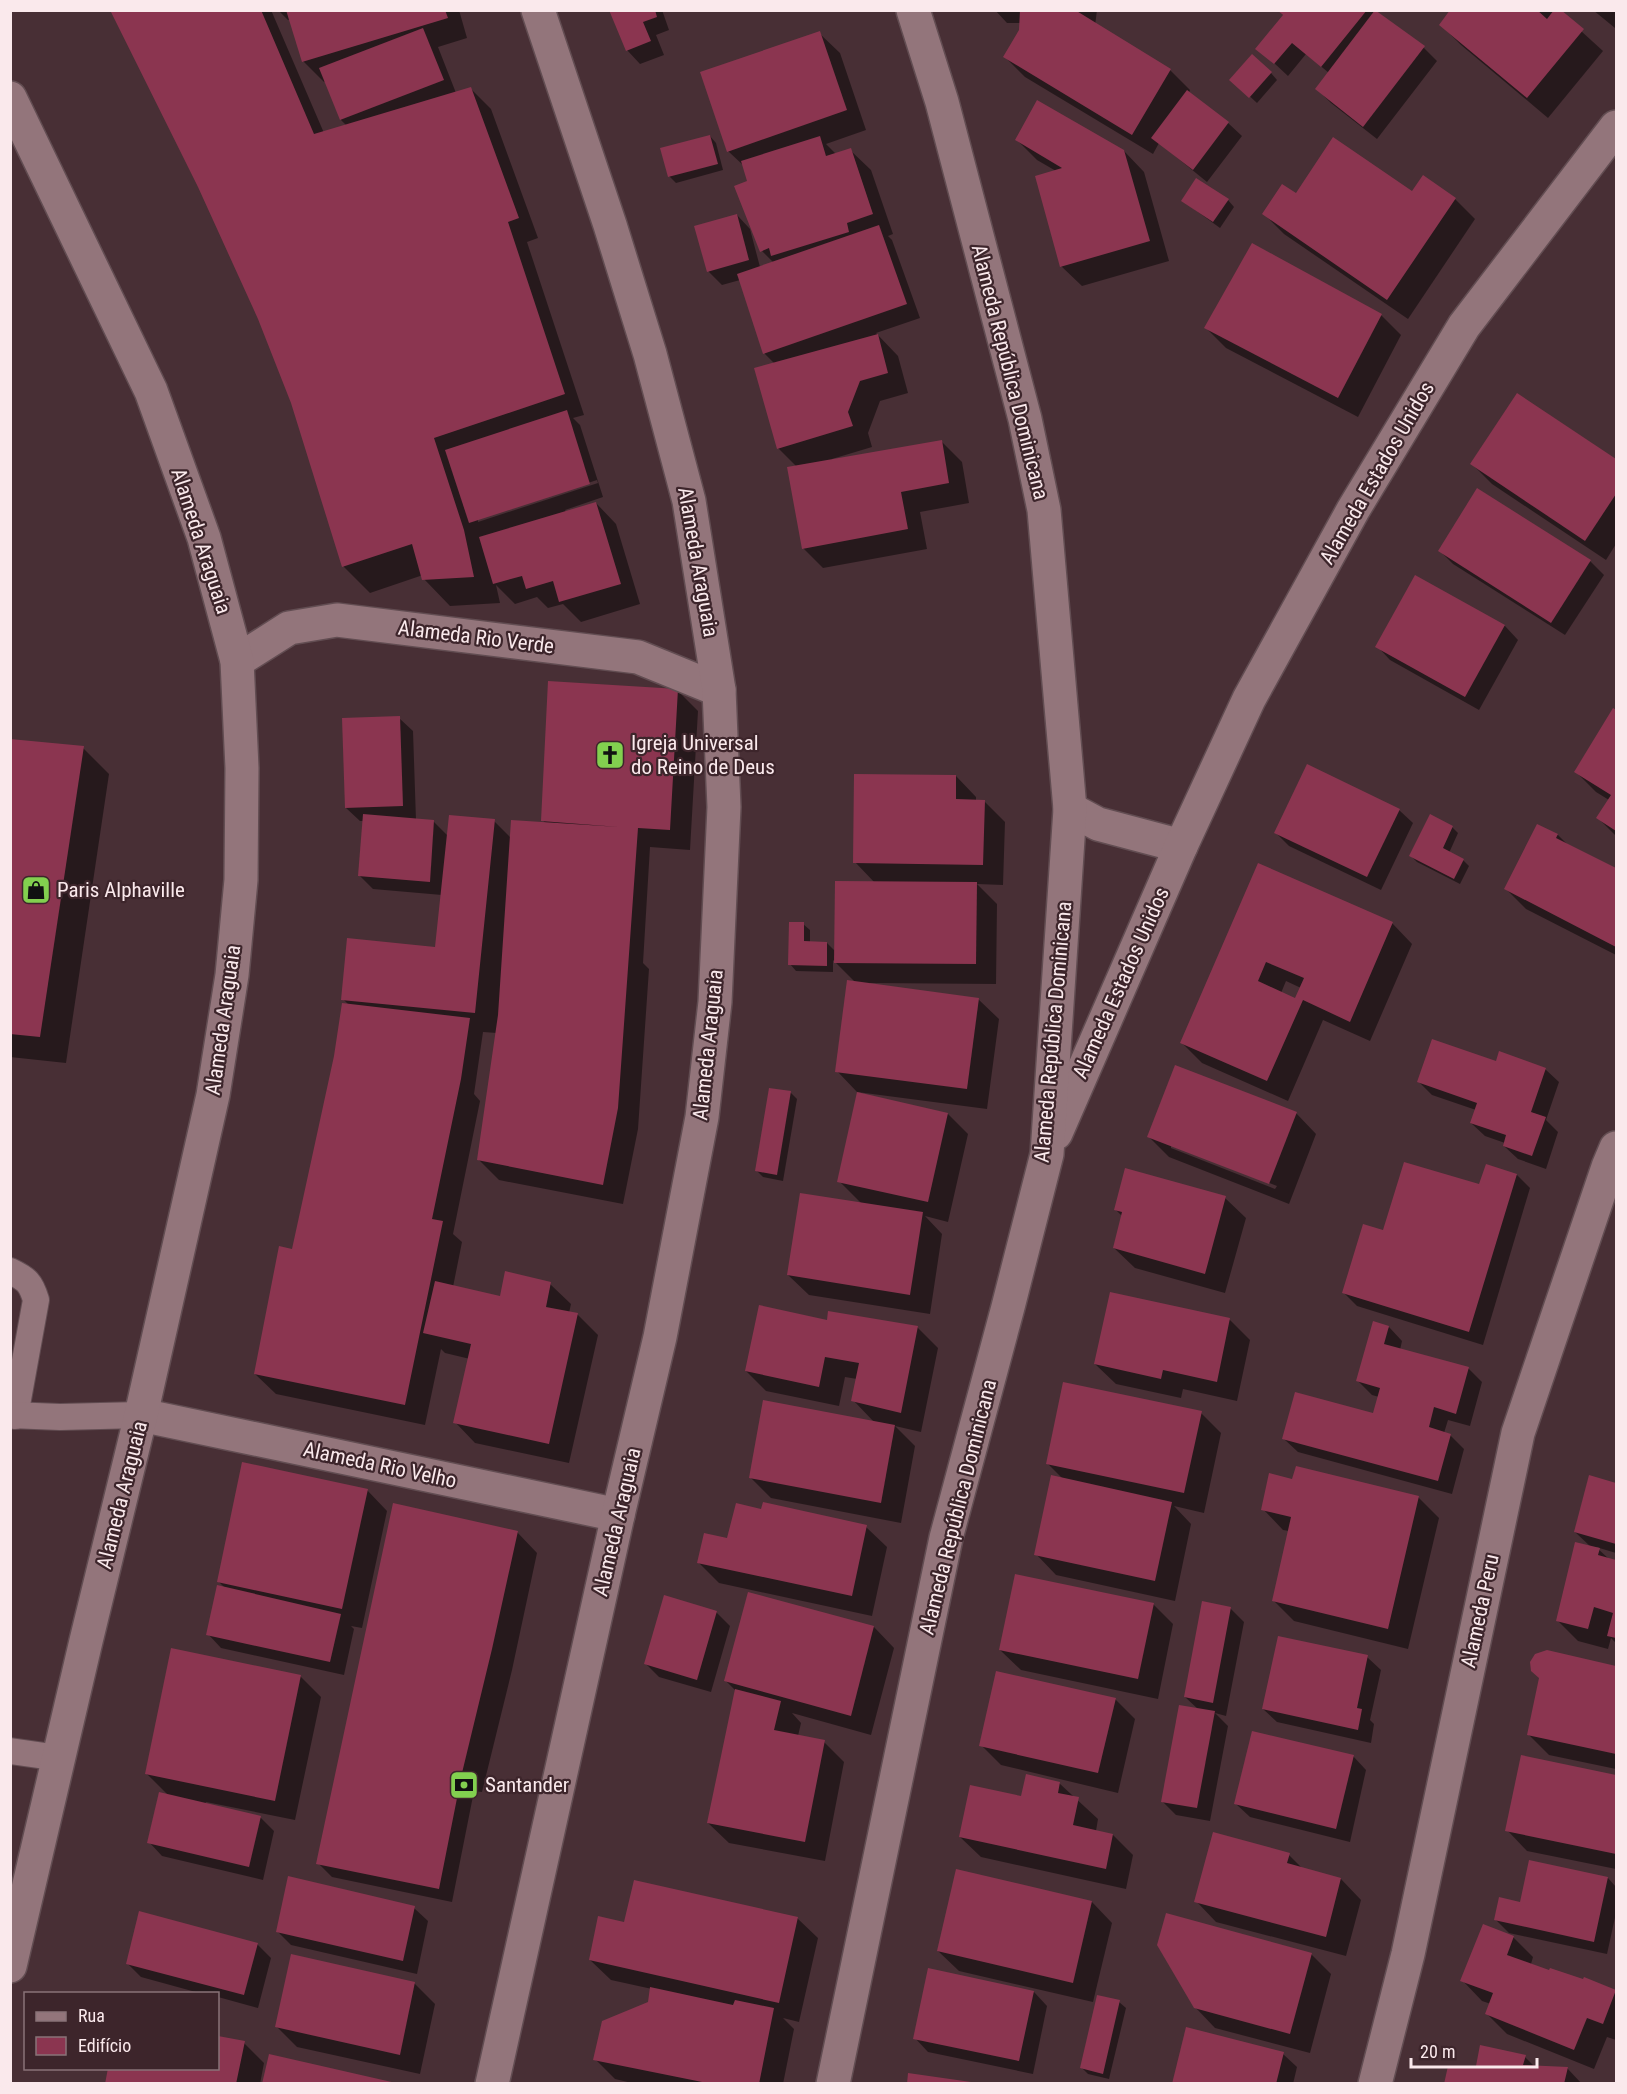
<svg xmlns="http://www.w3.org/2000/svg" width="1627" height="2094" viewBox="0 0 1627 2094" font-family="'Roboto Condensed',sans-serif">
  <style>
    .shadow { fill: #0007; fill-rule: evenodd }
    .building { fill: #8b3550; fill-rule: evenodd }
    .lines { fill: none; stroke-linecap: round; stroke-linejoin: round }
    .lane-casing { stroke: #624d52; stroke-width: 28 }
    .street-casing { stroke: #624d52; stroke-width: 36 }
    .secondary-casing { stroke: #624d52; stroke-width: 36 }
    .lane { stroke: #93757b; stroke-width: 26 }
    .street { stroke: #93757b; stroke-width: 33 }
    .secondary { stroke: #93757b; stroke-width: 33 }
    .labels { text-anchor: middle; stroke-width: 4.5; stroke-linejoin: round; paint-order: stroke }
    .street-label { font-size: 21px; fill: #fae9ec; stroke: #3d252b }
    .poi-label { font-size: 21px; fill: #fae9ec; stroke: #3d252b; text-anchor: start }
  </style>
  <rect width="100%" height="100%" fill="#482f35"/>
  <g class="shadow">
    <path d="M112 10H271L324 133 347 126 341 120 326 81 324 82 303 61 291 19 288 20 278 10H459L467 38 438 47 456 93 471 89 491 109 538 238 527 242 584 415 573 418 580 425 603 497 565 510 566 512 596 503 616 524 640 604 581 622 563 604 548 608 537 597 515 604 496 585 500 603 450 606 424 579 423 575 370 593 344 567 292 403 259 319 199 187ZM597 480 598 483 478 522V519Z"/>
    <polygon points="611,10 662,10 669,30 656,35 664,55 640,64 627,50"/>
    <polygon points="995,10 1097,10 1095,26 1170,70 1190,90 1189,93 1228,123 1242,136 1207,182 1159,143 1153,154 1025,77 1005,57 1021,31 1021,23 1007,23"/>
    <polygon points="1278,10 1378,10 1377,12 1424,48 1437,61 1377,139 1331,103 1317,89 1329,73 1306,54 1288,76 1258,48 1284,16"/>
    <polygon points="1452,10 1558,10 1603,51 1548,118 1461,45 1441,25"/>
    <polygon points="1593,10 1616,10 1616,26 1615,28"/>
    <polygon points="819,33 840,53 866,130 826,144 836,154 850,150 871,170 893,234 888,236 892,240 920,318 876,333 898,356 908,393 880,401 868,433 872,447 832,459 832,461 942,442 962,462 969,503 920,512 927,549 823,568 803,548 797,467 778,448 775,364 765,354 740,280 722,285 709,272 696,227 737,215 750,229 760,267 774,263 762,251 745,167 728,151"/>
    <polygon points="1271,73 1277,80 1257,103 1231,79"/>
    <polygon points="710,136 716,143 723,170 676,183 669,176"/>
    <polygon points="1017,140 1124,151 1144,172 1169,261 1082,286 1061,266 1056,171 1037,160"/>
    <polygon points="1413,194 1455,199 1475,219 1408,319 1284,234 1264,214 1296,195"/>
    <polygon points="1228,200 1234,207 1220,228 1183,201"/>
    <polygon points="1381,315 1401,335 1358,417 1226,348 1206,328"/>
    <polygon points="1517,395 1616,461 1616,544 1606,560 1492,484 1472,464"/>
    <polygon points="1440,551 1590,561 1604,575 1565,635 1453,564"/>
    <polygon points="1416,577 1505,626 1518,640 1479,710 1390,660 1377,646"/>
    <polygon points="678,691 698,711 690,850 650,847 643,963 649,969 638,1129 623,1204 499,1180 478,1159 497,1033 483,1032 474,1094 480,1101 453,1234 462,1242 453,1287 501,1297 550,1284 571,1304 569,1313 578,1315 598,1335 569,1463 475,1443 455,1422 470,1359 445,1353 441,1349 425,1425 276,1394 255,1374 294,1250 349,1005 343,999 437,949 442,895 373,889 360,876 364,821 360,821 346,808 399,718 413,731 416,820 434,822 448,836 494,821 511,838 547,824 542,820"/>
    <polygon points="1613,710 1616,712 1616,836 1598,818 1609,800 1596,792 1575,771"/>
    <polygon points="10,740 83,748 109,774 66,1063 10,1057"/>
    <polygon points="956,776 976,797 976,801 984,801 1005,822 1003,885 977,884 997,904 996,984 870,983 870,985 978,999 999,1019 987,1109 857,1092 837,1071 856,983 833,960 833,972 796,971 790,964 803,924 810,930 810,942 827,943 836,952 875,883 855,862"/>
    <polygon points="1399,810 1413,823 1381,890 1289,846 1276,833"/>
    <polygon points="1538,826 1558,835 1569,846 1616,870 1616,955 1526,909 1506,889"/>
    <polygon points="1452,827 1458,833 1449,853 1463,860 1469,866 1460,884 1417,862 1411,856"/>
    <path d="M1259 865 1392 923 1412 944 1370 1041 1323 1020 1288 1101 1202 1063 1182 1043ZM1286 981 1301 988 1296 1000 1281 993Z"/>
    <polygon points="1497,1063 1545,1069 1559,1082 1546,1120 1558,1132 1546,1169 1518,1159 1504,1146 1505,1143 1485,1136 1471,1123 1476,1110 1432,1095 1419,1082"/>
    <polygon points="770,1089 791,1093 797,1099 783,1181 763,1177 757,1171"/>
    <path d="M1296 1113 1316 1134 1289 1204 1169 1157 1149 1137ZM1171 1145 1277 1186 1275 1189 1171 1148Z"/>
    <polygon points="948,1114 968,1134 948,1222 925,1216 942,1234 930,1314 809,1295 788,1275 862,1204 839,1181"/>
    <polygon points="1517,1175 1530,1188 1483,1345 1357,1306 1344,1293 1384,1232 1480,1186"/>
    <polygon points="1225,1198 1246,1218 1225,1293 1135,1268 1114,1248 1123,1217 1116,1210"/>
    <polygon points="1230,1320 1250,1340 1237,1401 1183,1389 1181,1398 1116,1384 1095,1364"/>
    <polygon points="829,1322 917,1327 938,1348 921,1432 895,1426 915,1446 901,1523 771,1498 750,1477 874,1422 853,1400 857,1379 845,1377 839,1406 766,1391 746,1371"/>
    <polygon points="1389,1327 1402,1341 1400,1350 1469,1369 1482,1382 1470,1426 1448,1420 1444,1433 1450,1435 1464,1449 1452,1494 1298,1452 1284,1439 1374,1415 1379,1397 1372,1395 1358,1381"/>
    <polygon points="1201,1413 1221,1433 1204,1513 1174,1506 1191,1524 1175,1601 1056,1575 1036,1554 1064,1480 1047,1463"/>
    <polygon points="1590,1477 1616,1485 1616,1553 1596,1547 1609,1559 1616,1561 1616,1643 1611,1638 1608,1649 1578,1641 1558,1621 1592,1548 1575,1532"/>
    <polygon points="1293,1481 1418,1497 1439,1518 1408,1649 1294,1621 1273,1600 1289,1531 1283,1530 1263,1509"/>
    <polygon points="367,1490 387,1511 362,1628 351,1626 354,1629 344,1675 221,1648 208,1634 226,1589 218,1581"/>
    <polygon points="762,1511 866,1527 887,1547 872,1616 719,1583 699,1563"/>
    <polygon points="517,1532 537,1553 512,1670 482,1792 474,1791 452,1902 332,1877 318,1863"/>
    <polygon points="1153,1604 1173,1624 1158,1699 1021,1670 1000,1650"/>
    <polygon points="1230,1608 1244,1622 1226,1716 1215,1713 1228,1726 1210,1821 1176,1815 1162,1801 1199,1710 1185,1697"/>
    <polygon points="716,1612 730,1626 711,1692 659,1677 645,1663"/>
    <polygon points="874,1627 894,1648 871,1735 792,1713 801,1723 798,1736 824,1742 844,1762 825,1861 729,1843 708,1823 736,1691 726,1681"/>
    <polygon points="1547,1651 1616,1668 1616,1769 1549,1755 1528,1734"/>
    <polygon points="1367,1657 1381,1670 1370,1720 1374,1724 1371,1743 1277,1722 1263,1709"/>
    <polygon points="300,1676 321,1697 295,1820 206,1802 205,1804 261,1818 274,1831 263,1880 162,1856 149,1842 169,1796 146,1773"/>
    <polygon points="1115,1699 1135,1719 1118,1793 1001,1765 981,1745"/>
    <polygon points="1353,1756 1366,1770 1350,1842 1250,1817 1236,1804"/>
    <polygon points="1522,1757 1616,1777 1616,1869 1527,1851 1507,1830"/>
    <polygon points="1059,1783 1098,1819 1096,1831 1113,1835 1133,1855 1126,1889 981,1857 960,1837 1023,1798"/>
    <polygon points="1289,1855 1304,1870 1341,1879 1361,1900 1346,1956 1216,1922 1196,1901"/>
    <polygon points="1608,1878 1616,1887 1616,1913 1607,1954 1509,1933 1495,1919 1521,1903"/>
    <polygon points="1092,1902 1112,1923 1093,2002 959,1971 938,1951"/>
    <polygon points="414,1908 428,1921 417,1974 291,1945 277,1931"/>
    <polygon points="797,1918 818,1938 799,2022 783,2018 794,2029 783,2084 636,2084 615,2079 595,2059 649,2003 652,1989 611,1980 590,1960 626,1924"/>
    <polygon points="1513,1937 1533,1957 1531,1964 1550,1972 1584,1981 1585,1979 1616,1992 1616,2040 1607,2037 1594,2069 1507,2034 1487,2014 1491,2004 1482,2001 1462,1980"/>
    <polygon points="257,1944 271,1958 258,2008 218,1997 218,1994 203,1994 141,1977 127,1963"/>
    <polygon points="1311,1954 1331,1974 1310,2053 1215,2028 1195,2007"/>
    <polygon points="292,1956 415,1984 435,2004 420,2074 297,2047 276,2026"/>
    <polygon points="1034,1992 1047,2006 1033,2074 928,2052 915,2038"/>
    <polygon points="1119,2002 1126,2008 1109,2079 1088,2074 1082,2068"/>
    <polygon points="218,2038 244,2043 264,2063 260,2084 106,2084 218,2068"/>
    <polygon points="1283,2054 1297,2067 1293,2084 1173,2084"/>
    <polygon points="1525,2057 1535,2067 1567,2068 1582,2084 1446,2084 1477,2068"/>
  </g>
  <g class="building">
    <polygon points="110,10 261,10 314,134 471,87 519,218 508,222 565,394 434,438 464,530 474,577 422,580 412,544 342,567 291,403 258,319 198,187"/>
    <polygon points="286,10 445,10 448,18 302,62"/>
    <polygon points="609,10 655,10 657,17 643,22 651,41 626,51"/>
    <polygon points="1020,10 1075,10 1171,69 1132,135 1003,57 1019,30"/>
    <polygon points="1277,10 1367,10 1321,67 1292,43 1274,64 1255,49 1283,15"/>
    <polygon points="1375,10 1425,46 1363,127 1315,89"/>
    <polygon points="1450,10 1537,10 1547,19 1554,10 1561,10 1584,29 1527,98 1439,25"/>
    <polygon points="423,28 444,80 340,120 319,68"/>
    <polygon points="820,31 847,110 727,152 700,72"/>
    <polygon points="1252,54 1272,72 1249,98 1229,80"/>
    <polygon points="1187,90 1229,122 1193,170 1151,138"/>
    <polygon points="1037,100 1124,150 1150,241 1060,267 1035,176 1062,168 1015,140"/>
    <polygon points="710,135 718,164 668,177 660,148"/>
    <polygon points="820,136 826,156 851,148 873,214 847,223 849,232 771,256 769,248 760,252 734,186 747,181 741,161"/>
    <polygon points="1333,137 1412,191 1423,175 1456,198 1387,300 1262,214 1282,184 1296,193"/>
    <polygon points="1196,178 1229,199 1213,222 1181,201"/>
    <polygon points="737,214 749,260 707,272 694,226"/>
    <polygon points="879,225 907,304 763,354 737,274"/>
    <polygon points="1252,243 1382,314 1338,398 1204,328"/>
    <polygon points="878,334 888,373 860,381 848,412 853,426 777,449 754,368"/>
    <polygon points="1517,393 1616,459 1616,494 1585,541 1470,464"/>
    <polygon points="567,410 590,484 469,523 445,450"/>
    <polygon points="942,440 949,483 901,492 908,529 802,549 787,467"/>
    <polygon points="1477,488 1591,560 1551,623 1438,551"/>
    <polygon points="596,502 621,584 559,602 553,581 526,589 522,576 493,584 479,537"/>
    <polygon points="1415,575 1505,625 1465,697 1375,647"/>
    <polygon points="548,681 678,689 670,830 638,828 618,1108 603,1185 477,1160 498,1015 511,820 619,827 541,821"/>
    <polygon points="1613,708 1616,710 1616,831 1596,818 1611,795 1574,772"/>
    <polygon points="400,716 403,806 345,808 342,718"/>
    <polygon points="10,739 84,746 40,1037 10,1034"/>
    <polygon points="1307,764 1400,809 1367,877 1274,833"/>
    <polygon points="854,774 956,775 956,799 985,800 983,865 853,863"/>
    <polygon points="363,814 434,820 430,882 358,876"/>
    <polygon points="1430,814 1453,826 1443,848 1464,859 1454,879 1409,856"/>
    <polygon points="449,815 495,819 475,1013 341,1000 347,938 435,947"/>
    <polygon points="1537,824 1558,834 1556,838 1616,868 1616,947 1504,889"/>
    <path d="M1258 863 1393 922 1350 1022 1303 1000 1267 1081 1180 1043ZM1266 962 1304 978 1295 998 1258 981Z"/>
    <polygon points="835,881 977,882 976,964 834,963"/>
    <polygon points="789,922 804,922 804,941 827,942 827,966 788,965"/>
    <polygon points="847,980 979,998 967,1089 835,1072"/>
    <polygon points="342,1003 470,1018 461,1079 432,1219 443,1221 405,1405 254,1374 279,1246 292,1249 334,1056"/>
    <polygon points="1432,1039 1496,1061 1499,1051 1546,1068 1531,1112 1546,1117 1532,1156 1503,1146 1506,1135 1470,1123 1477,1103 1417,1082"/>
    <polygon points="1175,1065 1297,1112 1269,1184 1147,1137"/>
    <polygon points="769,1088 791,1091 777,1175 755,1171"/>
    <polygon points="857,1092 948,1113 928,1202 837,1182"/>
    <polygon points="1404,1162 1479,1184 1486,1164 1517,1174 1469,1332 1342,1293 1363,1224 1383,1230"/>
    <polygon points="1125,1168 1226,1196 1205,1274 1113,1248 1122,1212 1114,1210"/>
    <polygon points="800,1193 923,1212 910,1295 787,1275"/>
    <polygon points="505,1271 551,1282 546,1307 578,1313 549,1444 453,1423 471,1344 423,1333 435,1281 500,1296"/>
    <polygon points="1110,1292 1230,1318 1217,1382 1163,1370 1161,1379 1094,1364"/>
    <polygon points="759,1305 827,1320 828,1311 918,1326 901,1413 851,1401 859,1363 825,1357 819,1387 745,1371"/>
    <polygon points="1373,1321 1389,1326 1384,1344 1469,1367 1456,1414 1434,1407 1429,1427 1451,1434 1438,1481 1282,1439 1295,1392 1373,1413 1380,1388 1356,1381"/>
    <polygon points="1063,1382 1202,1411 1184,1493 1046,1464"/>
    <polygon points="763,1400 895,1425 881,1503 749,1478"/>
    <polygon points="242,1462 368,1489 342,1609 217,1582"/>
    <polygon points="1296,1466 1419,1496 1388,1629 1272,1601 1291,1517 1261,1510 1269,1473 1292,1479"/>
    <polygon points="1051,1475 1172,1502 1155,1581 1034,1555"/>
    <polygon points="1589,1475 1616,1483 1616,1544 1574,1532"/>
    <polygon points="763,1502 867,1525 852,1596 697,1563 704,1533 727,1538 736,1503 761,1509"/>
    <polygon points="393,1503 518,1531 492,1649 462,1773 439,1889 316,1864"/>
    <polygon points="1575,1542 1600,1548 1598,1555 1616,1560 1616,1638 1607,1636 1613,1613 1594,1607 1588,1629 1556,1621"/>
    <polygon points="1015,1574 1154,1603 1138,1679 999,1650"/>
    <polygon points="217,1585 341,1614 330,1662 206,1635"/>
    <polygon points="748,1592 874,1626 851,1716 724,1681"/>
    <polygon points="664,1595 717,1611 697,1680 644,1664"/>
    <polygon points="1202,1601 1231,1607 1213,1703 1184,1697"/>
    <polygon points="1278,1636 1368,1655 1357,1708 1362,1709 1358,1730 1262,1709"/>
    <polygon points="171,1648 301,1675 275,1801 145,1774"/>
    <polygon points="1547,1650 1616,1666 1616,1754 1527,1735 1539,1678 1531,1671 1530,1662 1535,1654"/>
    <polygon points="996,1671 1116,1698 1098,1773 979,1746"/>
    <polygon points="735,1689 781,1701 774,1730 825,1740 805,1842 707,1823"/>
    <polygon points="1179,1705 1215,1711 1197,1808 1161,1802"/>
    <polygon points="1252,1731 1354,1755 1336,1829 1234,1804"/>
    <polygon points="1521,1755 1616,1775 1616,1854 1505,1831"/>
    <polygon points="1026,1774 1060,1782 1058,1793 1079,1797 1073,1825 1113,1834 1106,1869 959,1837 970,1785 1021,1796"/>
    <polygon points="159,1792 261,1816 249,1867 147,1843"/>
    <polygon points="1213,1832 1290,1853 1287,1863 1341,1878 1326,1937 1194,1902"/>
    <polygon points="1529,1860 1608,1877 1594,1942 1494,1920 1499,1897 1520,1902"/>
    <polygon points="956,1869 1092,1901 1073,1983 937,1951"/>
    <polygon points="288,1876 415,1906 403,1961 276,1932"/>
    <polygon points="634,1880 798,1917 779,2003 589,1960 598,1916 624,1922"/>
    <polygon points="139,1911 258,1943 244,1995 126,1964"/>
    <polygon points="1166,1913 1312,1953 1290,2034 1194,2008 1157,1945"/>
    <polygon points="1483,1924 1514,1936 1507,1955 1549,1970 1550,1968 1583,1979 1584,1977 1616,1990 1603,2024 1587,2018 1574,2050 1485,2014 1493,1993 1460,1981"/>
    <polygon points="291,1954 415,1982 400,2055 275,2027"/>
    <polygon points="928,1968 1034,1991 1019,2061 913,2039"/>
    <polygon points="650,1987 733,2005 735,2000 774,2008 759,2084 712,2084 593,2060 602,2021 648,2002"/>
    <polygon points="1097,1995 1120,2000 1103,2074 1080,2068"/>
    <polygon points="1186,2027 1284,2052 1276,2084 1172,2084"/>
    <polygon points="218,2036 245,2041 236,2084 105,2084 108,2068 218,2068"/>
    <polygon points="1480,2045 1526,2055 1523,2065 1568,2067 1564,2084 1444,2084 1448,2066 1476,2066"/>
    <polygon points="269,2054 396,2083 396,2084 262,2084"/>
    <polygon points="908,2073 971,2082 971,2084 907,2084"/>
  </g>
  <g class="lines">
    <g class="lane-casing">
      <g id="lane">
        <path d="M10 1271C27 1279 31 1283 36 1300L15 1416"/>
        <polyline points="10,1415 60,1417 141,1415"/>
        <polyline points="10,1751 59,1758"/>
      </g>
    </g>
    <g class="street-casing">
      <g id="street">
        <polyline points="237,661 289,628 337,620 638,657 719,690"/>
        <polyline points="1070,809 1098,824 1181,846"/>
        <polyline points="1056,1133 1181,846 1249,699 1353,510 1464,326 1616,127"/>
        <polyline points="141,1415 618,1515"/>
        <polyline points="833,2084 946,1538 1008,1307 1047,1154 1070,809 1044,510 1025,419 942,102 913,10"/>
        <polyline points="1375,2084 1408,1954 1518,1433 1608,1167 1616,1148"/>
      </g>
    </g>
    <g class="secondary-casing">
      <g id="secondary">
        <polyline points="10,98 151,391 204,538 237,661 242,768 241,880 232,975 213,1095 141,1415 86,1641 10,1966"/>
        <polyline points="492,2084 618,1515 660,1337 702,1117 715,1002 724,807 719,690 689,501 650,354 610,225 538,10"/>
      </g>
    </g>
    <use href="#lane" class="lane"/>
    <use href="#street" class="street"/>
    <use href="#secondary" class="secondary"/>
  </g>
  <defs>
    <g id="church-square" transform="scale(1.5)"><rect x="-9" y="-9" width="18" height="18" rx="4" fill="#82d04f" stroke="#3d252b"/><path d="M-1.2-6h2.4v3.5h3.3v2.4h-3.3V6h-2.4V-.1h-3.3v-2.4h3.3Z" fill="#111"/></g>
    <g id="shop-square" transform="scale(1.5)"><rect x="-9" y="-9" width="18" height="18" rx="4" fill="#82d04f" stroke="#3d252b"/><path d="M-5-2.5h2.3a2.7 3.5 0 0 1 5.4 0H5L5.5 6h-11ZM-1.5-2.5h3a1.5 2.3 0 0 0-3 0Z" fill="#111"/></g>
    <g id="bank-square" transform="scale(1.5)"><rect x="-9" y="-9" width="18" height="18" rx="4" fill="#82d04f" stroke="#3d252b"/><path d="M-6-4H6V4H-6ZM0-2.3a2.3 2.3 0 1 0 0 4.6a2.3 2.3 0 1 0 0-4.6Z" fill="#111"/></g>
  </defs>
  <g fill-rule="evenodd">
    <use href="#church-square" x="610" y="755"/>
    <use href="#shop-square" x="36" y="890"/>
    <use href="#bank-square" x="464" y="1785"/>
  </g>
  <g class="labels">
    <g class="street-label">
      <text transform="translate(1010 372) rotate(76)" y="7">Alameda República Dominicana</text>
      <text transform="translate(1377 473) rotate(-60)" y="7">Alameda Estados Unidos</text>
      <text transform="translate(201 541) rotate(72)" y="7">Alameda Araguaia</text>
      <text transform="translate(698 562) rotate(80)" y="7">Alameda Araguaia</text>
      <text transform="translate(476 637) rotate(7)" y="7">Alameda Rio Verde</text>
      <text transform="translate(1121 983) rotate(-66)" y="7">Alameda Estados Unidos</text>
      <text transform="translate(223 1020) rotate(-82)" y="7">Alameda Araguaia</text>
      <text transform="translate(1053 1032) rotate(-85)" y="7">Alameda República Dominicana</text>
      <text transform="translate(708 1045) rotate(-84)" y="7">Alameda Araguaia</text>
      <text transform="translate(380 1465) rotate(12)" y="7">Alameda Rio Velho</text>
      <text transform="translate(122 1495) rotate(-76)" y="7">Alameda Araguaia</text>
      <text transform="translate(958 1507) rotate(-76)" y="7">Alameda República Dominicana</text>
      <text transform="translate(617 1522) rotate(-77)" y="7">Alameda Araguaia</text>
      <text transform="translate(1480 1611) rotate(-78)" y="7">Alameda Peru</text>
    </g>
    <g class="poi-label">
      <text x="631" y="750">Igreja Universal<tspan x="631" dy="24">do Reino de Deus</tspan></text>
      <text x="57" y="897">Paris Alphaville</text>
      <text x="485" y="1792">Santander</text>
    </g>
  </g>
  <rect width="1627" height="2094" fill="none" stroke="#fae9ec" stroke-width="24"/>
  <rect x="24" y="1992" width="195" height="78" fill="#3d252b" stroke="#897378" stroke-width="1.5"/>
  <rect x="36" y="2012" width="30" height="9" fill="#93757b" stroke="#897378" stroke-width="1.5"/>
  <text x="78" y="2022" font-size="18" fill="#fae9ec">Rua</text>
  <rect x="36" y="2037" width="30" height="18" fill="#8b3550" stroke="#897378" stroke-width="1.5"/>
  <text x="78" y="2052" font-size="18" fill="#fae9ec">Edifício</text>
  <path d="M1411 2058v9h126v-9" fill="none" stroke="#fae9ec" stroke-width="3"/>
  <text x="1420" y="2058" font-size="18" fill="#fae9ec" stroke="#3d252b" stroke-width="4.5" paint-order="stroke">20 m</text>
</svg>
